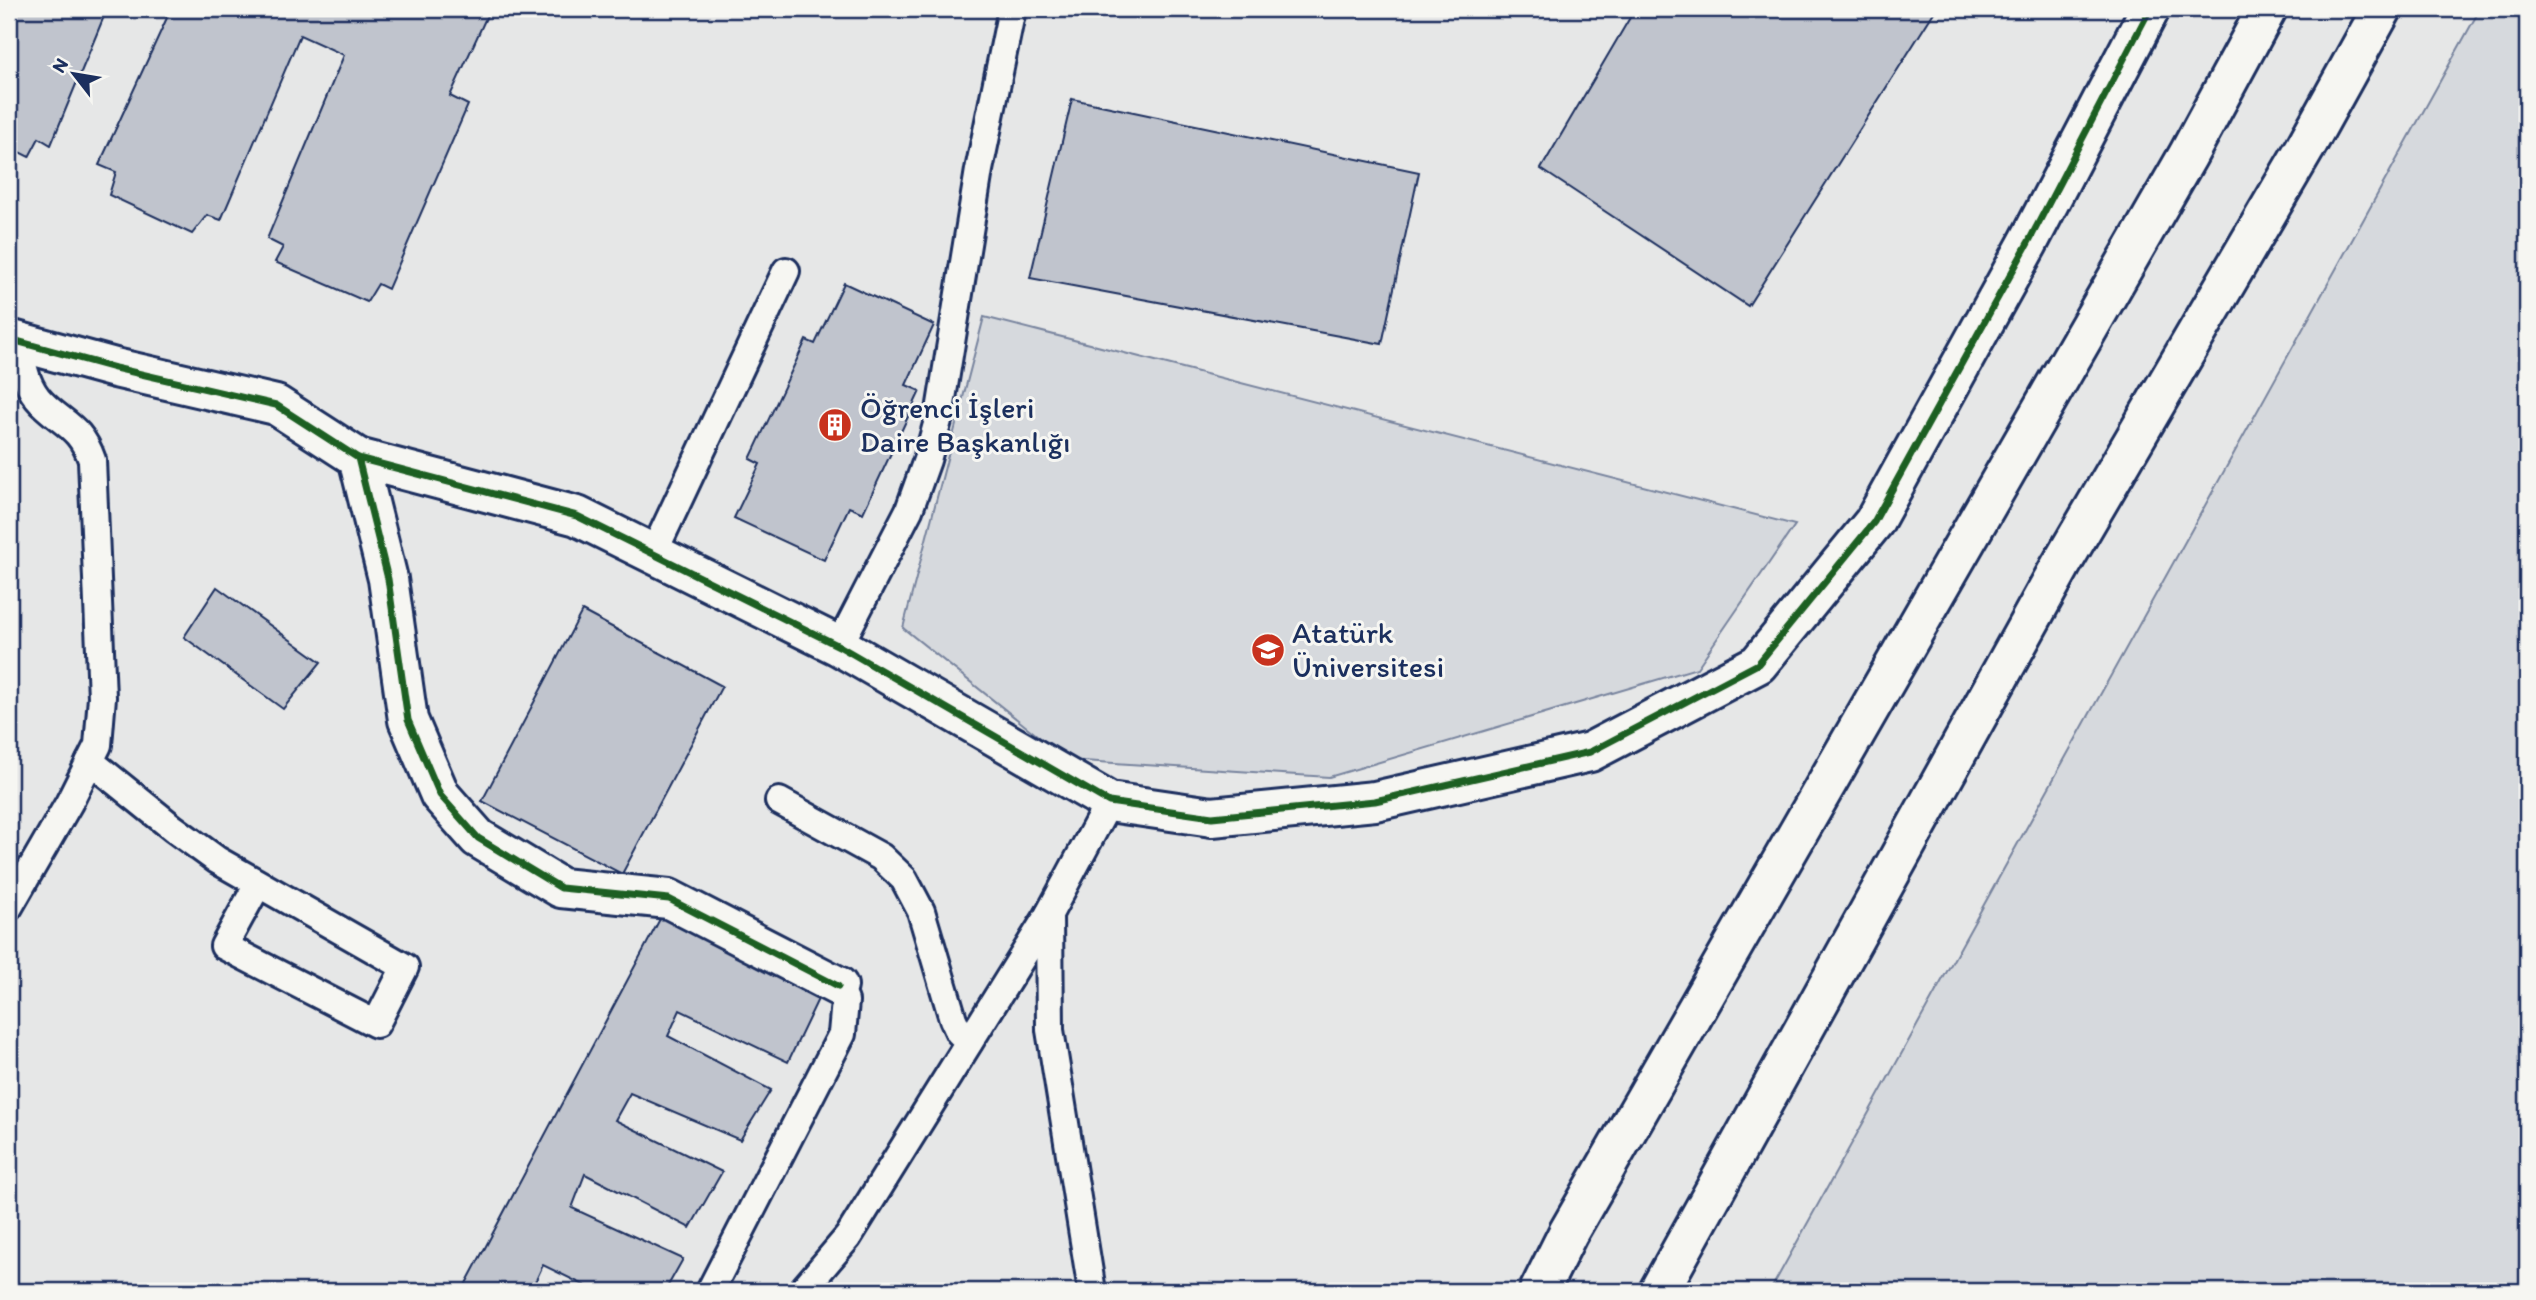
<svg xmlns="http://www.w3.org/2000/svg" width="2536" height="1300" viewBox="0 0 2536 1300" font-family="Itim,sans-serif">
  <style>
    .built { fill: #e6e7e7 }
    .green { fill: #d6d9dd; stroke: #78849e; stroke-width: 2 }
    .building { fill: #c0c4cd; stroke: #1b2f5e; stroke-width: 2 }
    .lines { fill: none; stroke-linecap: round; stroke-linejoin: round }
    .service-casing { stroke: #1b2f5e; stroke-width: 32 }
    .minor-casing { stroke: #1b2f5e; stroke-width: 44 }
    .secondary-casing { stroke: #1b2f5e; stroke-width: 44 }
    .service { stroke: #f6f6f2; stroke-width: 26 }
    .minor { stroke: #f6f6f2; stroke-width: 38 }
    .secondary { stroke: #f6f6f2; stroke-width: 38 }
    .cycleway-casing { stroke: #f6f6f2; stroke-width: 11 }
    .cycleway { stroke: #1b5e20; stroke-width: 7 }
    .labels { text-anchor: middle; stroke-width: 6; stroke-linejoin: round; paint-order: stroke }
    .poi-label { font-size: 30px; fill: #1b2f5e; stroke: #f6f6f2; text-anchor: start }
  </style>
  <rect width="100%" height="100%" fill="#f6f6f2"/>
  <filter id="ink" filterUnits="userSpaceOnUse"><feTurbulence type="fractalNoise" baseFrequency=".0143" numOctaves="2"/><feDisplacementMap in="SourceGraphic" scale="14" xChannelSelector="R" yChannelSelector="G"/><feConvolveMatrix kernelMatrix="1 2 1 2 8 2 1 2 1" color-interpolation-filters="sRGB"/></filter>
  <g filter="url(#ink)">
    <rect class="built" x="9" y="9" width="2518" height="1282"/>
    <g class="green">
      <polygon points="2480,9 2527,9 2527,1291 1770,1291"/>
      <polygon points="984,317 1795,525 1697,668 1329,777 1068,760 903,628"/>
    </g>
    <g class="building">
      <polygon points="9,9 107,9 51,145 39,138 29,157 9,147"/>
      <polygon points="171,9 490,9 450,96 468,105 388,289 378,284 367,302 275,262 283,247 267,239 344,55 300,35 221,220 207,215 192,234 109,195 116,172 99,165"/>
      <polygon points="1635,9 1936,9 1748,306 1541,169"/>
      <polygon points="1072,99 1419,172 1382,344 1030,278"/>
      <polygon points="844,283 934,325 906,385 920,391 863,513 849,507 824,560 734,518 760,464 750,459 806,340 815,344"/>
      <polygon points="217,587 321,662 283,709 184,637"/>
      <polygon points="582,611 722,686 622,874 482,801"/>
      <polygon points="661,917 819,997 788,1062 680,1010 668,1036 771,1090 740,1140 630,1093 615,1120 722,1172 690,1228 585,1174 572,1208 683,1259 665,1291 596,1291 543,1265 531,1291 462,1291"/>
    </g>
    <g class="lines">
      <g class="service-casing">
        <g id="service">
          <polyline points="653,554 786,271"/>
          <polyline points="839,646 909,510 927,460 939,417 979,170 1012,9"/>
          <polyline points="90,761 173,828 217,860 405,967 376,1024 224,946 258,884"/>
          <polyline points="779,801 881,857 904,879 921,911 953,1019 959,1032 969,1042"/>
          <path d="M9 907 69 803 98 745 102 697 92 460C80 426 64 425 42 403 25 386 23 364 18 342"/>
          <polyline points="710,1291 842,1034 845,1001 838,986"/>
          <polyline points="802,1291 848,1237 1049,914"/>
          <polyline points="1092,1291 1050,1030 1049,914 1109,802"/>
        </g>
      </g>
      <g class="minor-casing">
        <g id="minor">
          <polyline points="9,339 115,368 276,405 358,458 388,579 408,720 440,795 478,838 561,888 669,899 838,986"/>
          <polyline points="358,458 577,516 839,646 1109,802 1212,817 1375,801 1590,752 1758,664 1874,522 2028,243 2150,9"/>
        </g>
      </g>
      <g class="secondary-casing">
        <g id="secondary">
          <polyline points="1539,1291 1568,1233 2188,155 2267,9"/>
          <polyline points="1659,1291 2061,565 2305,148 2382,9"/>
        </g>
      </g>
      <use href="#service" class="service"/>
      <use href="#minor" class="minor"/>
      <use href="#secondary" class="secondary"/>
      <g class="cycleway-casing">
        <g id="cycleway">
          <polyline points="9,339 115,368 276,405 358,458 388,579 408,720 440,795 478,838 561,888 669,899 838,986"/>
          <polyline points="358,458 577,516 839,646 1109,802 1212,817 1375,801 1590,752 1758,664 1874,522 2028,243 2150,9"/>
        </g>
      </g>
      <use href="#cycleway" class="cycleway"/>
    </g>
  </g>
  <defs>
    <g id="building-disc" transform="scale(1.75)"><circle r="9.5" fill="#c8321e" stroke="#f6f6f2"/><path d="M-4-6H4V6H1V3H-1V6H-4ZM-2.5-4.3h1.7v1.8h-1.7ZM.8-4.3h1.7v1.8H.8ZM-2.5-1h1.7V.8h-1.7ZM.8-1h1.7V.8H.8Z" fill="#fff"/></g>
    <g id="university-disc" transform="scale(1.75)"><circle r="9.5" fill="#c8321e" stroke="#f6f6f2"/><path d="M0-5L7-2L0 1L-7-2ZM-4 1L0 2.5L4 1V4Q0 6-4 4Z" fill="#fff"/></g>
  </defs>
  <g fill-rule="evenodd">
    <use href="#building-disc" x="835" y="425"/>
    <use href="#university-disc" x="1268" y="650"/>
  </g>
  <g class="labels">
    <g class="poi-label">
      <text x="860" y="418">Öğrenci İşleri<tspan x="860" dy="34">Daire Başkanlığı</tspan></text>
      <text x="1292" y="643">Atatürk<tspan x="1292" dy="34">Üniversitesi</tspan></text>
    </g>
  </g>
  <rect width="2536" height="1300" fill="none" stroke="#f6f6f2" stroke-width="35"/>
  <rect x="18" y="18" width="2501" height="1265" fill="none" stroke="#1b2f5e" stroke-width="2.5" filter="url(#ink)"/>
  <g transform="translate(74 74) rotate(301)" stroke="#f6f6f2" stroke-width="5" paint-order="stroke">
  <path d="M0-5L12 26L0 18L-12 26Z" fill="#1b2f5e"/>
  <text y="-10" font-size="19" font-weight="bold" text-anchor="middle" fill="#1b2f5e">N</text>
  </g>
</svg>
